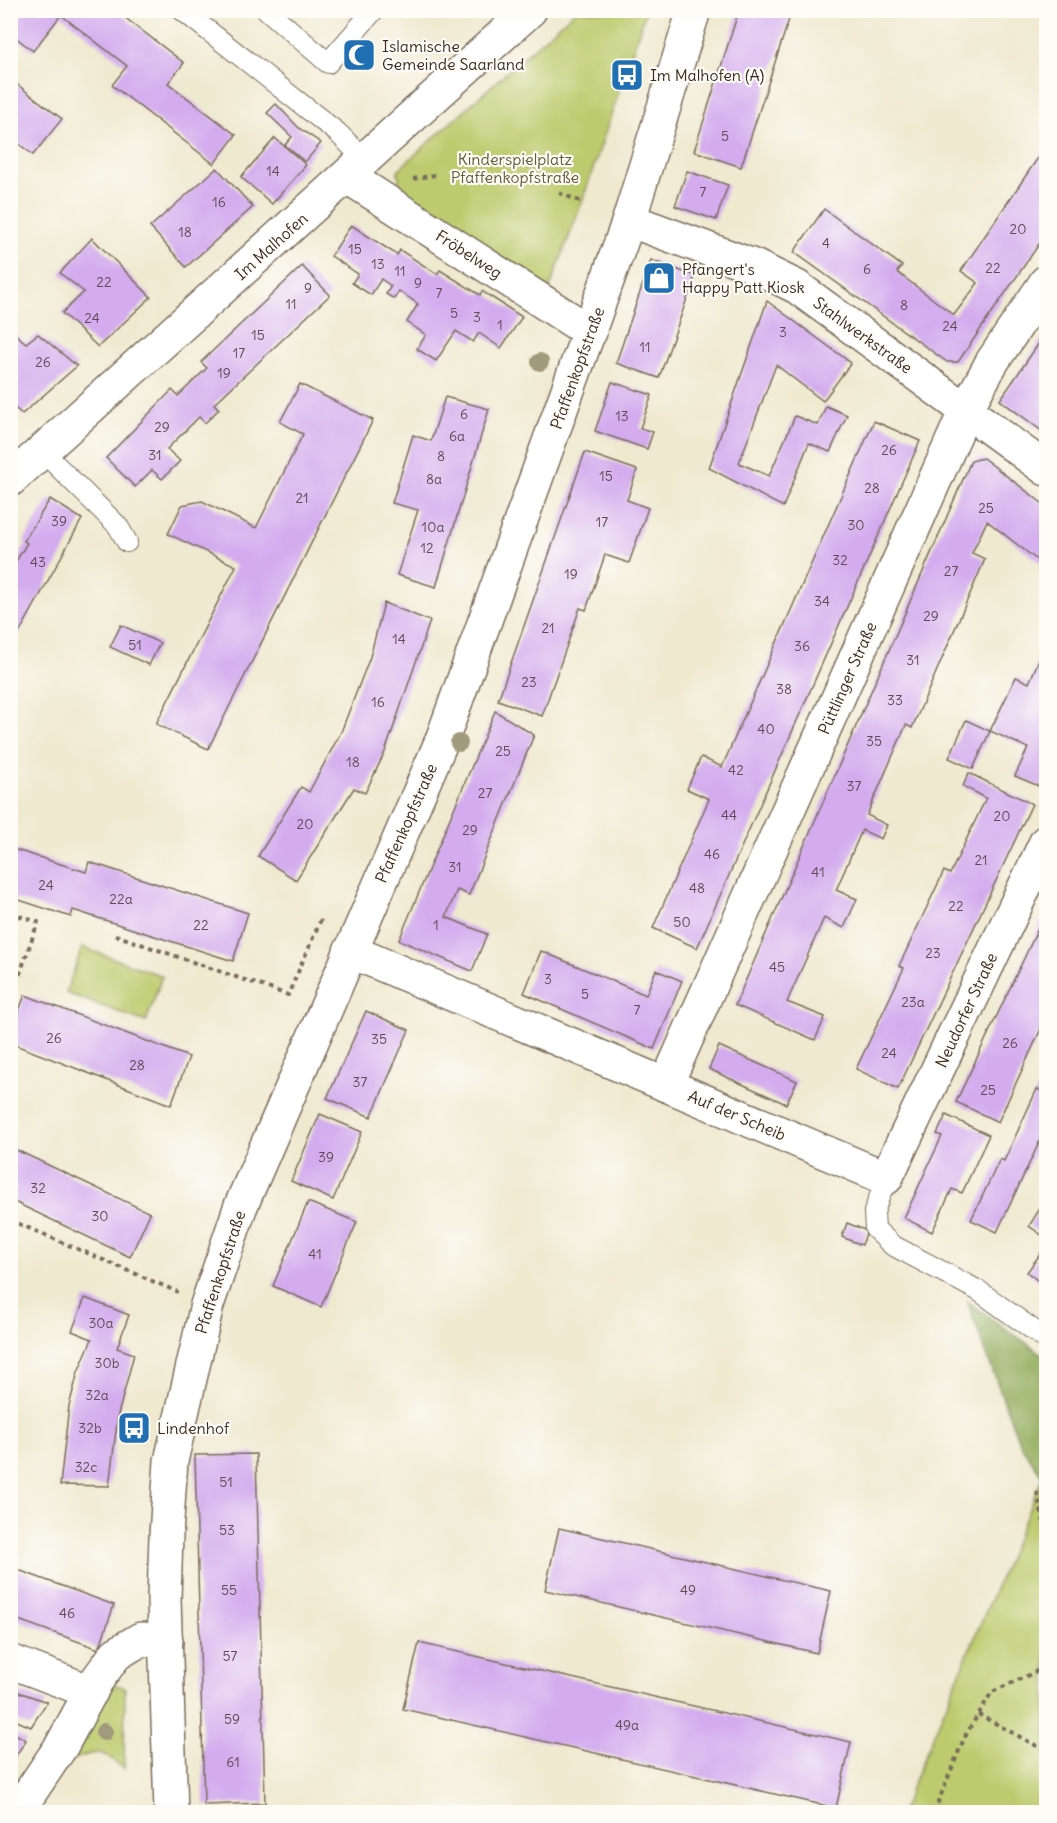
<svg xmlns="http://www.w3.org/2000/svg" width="1057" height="1823" viewBox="0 0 1057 1823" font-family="Delius,sans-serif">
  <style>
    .green { fill: #bccb6d; stroke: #7c7a46; stroke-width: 1.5 }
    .forest { fill: #95af60; stroke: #686c3f; stroke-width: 1.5 }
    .building { fill: #d3abee }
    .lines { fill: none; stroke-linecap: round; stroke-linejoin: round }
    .service-casing { stroke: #7a6d5c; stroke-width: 22 }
    .minor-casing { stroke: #7a6d5c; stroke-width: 36 }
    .tertiary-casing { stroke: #7a6d5c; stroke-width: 36 }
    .path { stroke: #7a6d5c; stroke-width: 4; stroke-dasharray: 4.5 4.5; stroke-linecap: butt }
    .service { stroke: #fff; stroke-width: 20 }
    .minor { stroke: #fff; stroke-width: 33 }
    .tertiary { stroke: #fff; stroke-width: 33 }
    .tree { fill: #a19a7b }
    .labels { text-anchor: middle; stroke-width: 4.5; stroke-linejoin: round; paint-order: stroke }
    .number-label { font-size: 14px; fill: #614a52 }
    .poi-label { font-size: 16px; fill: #3b2a1e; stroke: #fdfcf7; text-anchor: start }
    .park-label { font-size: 16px; fill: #625a36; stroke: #fdfcf7 }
    .street-label { font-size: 16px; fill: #3b2a1e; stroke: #fdfcf7 }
  </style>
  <rect width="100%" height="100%" fill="#fdfcf7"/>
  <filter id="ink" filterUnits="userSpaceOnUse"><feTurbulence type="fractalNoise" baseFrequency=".0167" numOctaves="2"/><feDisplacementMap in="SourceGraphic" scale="12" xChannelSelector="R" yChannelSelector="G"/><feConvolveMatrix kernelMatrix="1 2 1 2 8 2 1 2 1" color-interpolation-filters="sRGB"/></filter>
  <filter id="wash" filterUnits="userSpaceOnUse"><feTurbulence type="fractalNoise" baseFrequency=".008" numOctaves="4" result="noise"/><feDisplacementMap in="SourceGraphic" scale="24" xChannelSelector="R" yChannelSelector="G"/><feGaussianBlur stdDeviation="1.35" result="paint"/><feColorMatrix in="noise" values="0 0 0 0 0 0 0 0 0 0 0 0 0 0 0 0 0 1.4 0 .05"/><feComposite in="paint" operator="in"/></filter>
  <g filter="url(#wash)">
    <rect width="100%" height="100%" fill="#efe9cf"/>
    <g class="green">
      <polygon points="575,11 646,11 582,202 549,290 400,194 398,170"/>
      <polygon points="82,947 162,976 146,1022 66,993"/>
      <polygon points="1042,1478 1046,1482 1046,1812 901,1812"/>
      <path d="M111 1683 125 1688 124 1769C103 1750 98 1749 73 1760Z"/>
    </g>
    <polygon class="forest" points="967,1301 1046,1357 1046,1482 1019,1442"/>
    <g id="blocks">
      <g class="building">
        <polygon points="10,10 115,10 184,63 168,83 236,135 214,164 112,85 127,66 61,15 33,51 10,33"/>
        <polygon points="739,10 792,10 741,167 694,151"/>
        <polygon points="10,79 62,119 33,155 10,137"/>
        <polygon points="276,104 299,128 321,143 305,162 285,145 292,137 267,113"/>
        <polygon points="275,138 306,165 272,204 241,177"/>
        <polygon points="1046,146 1046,234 958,362 947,362 794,252 824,209 902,266 897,272 954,315 978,283 961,271"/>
        <polygon points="217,168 253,207 186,267 150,227"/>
        <polygon points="687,171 728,185 716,220 675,206"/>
        <polygon points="351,225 397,255 400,250 437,274 440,270 480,295 482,291 522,317 501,348 479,333 473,342 456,331 436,361 417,349 426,335 407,322 418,304 399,291 394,299 386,294 391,286 381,279 371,295 352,283 358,274 331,256"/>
        <polygon points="92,238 151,297 98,347 62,313 84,292 60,273"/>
        <polygon points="651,260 695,276 659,378 616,363"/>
        <polygon points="302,266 330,295 214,404 219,409 205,423 199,417 167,449 180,461 162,479 152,470 135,487 106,458 172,390 178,396 207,368 201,362"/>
        <polygon points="767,301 851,363 823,401 776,365 739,463 769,476 795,416 818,425 826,406 847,415 830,452 809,443 783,507 709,468"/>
        <polygon points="10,330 26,343 38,334 77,366 22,414 10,404"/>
        <polygon points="1046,333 1046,434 1000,400"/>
        <polygon points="612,382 652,395 640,428 653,432 647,449 595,431"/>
        <polygon points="300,384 373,420 208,749 156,724 236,566 168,534 182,505 202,501 256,528 303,434 280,422"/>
        <polygon points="445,397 489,409 436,587 397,575 418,510 392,503 413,435 431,441"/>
        <polygon points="874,421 920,441 697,948 653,928 709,799 687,789 701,757 722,767"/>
        <polygon points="585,452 637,470 627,500 648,508 629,563 605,555 586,610 580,608 542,716 498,700"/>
        <polygon points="983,458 1046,506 1046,567 987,521 972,553 985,559 912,728 906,725 867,815 887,825 881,839 862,830 836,890 857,899 844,928 824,918 787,1002 825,1017 815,1040 735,1005 971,461"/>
        <polygon points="50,499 82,519 13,644 10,643 10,571 27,543 24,541"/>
        <polygon points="384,603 430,621 385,752 365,793 354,788 296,880 258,856 301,787 309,792 341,732 370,657"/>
        <polygon points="121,625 160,643 149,665 110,647"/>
        <polygon points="1046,643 1046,776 1041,787 1015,776 1028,748 990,731 1016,677 1029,683"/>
        <polygon points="495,711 534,735 469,895 457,890 446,917 487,934 472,971 399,940"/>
        <polygon points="966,720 990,731 973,769 949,758"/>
        <polygon points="969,773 1032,804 898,1089 856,1069 904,968 899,966 944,871 950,874 986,798 963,786"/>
        <polygon points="10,848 86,872 89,862 248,913 233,961 73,910 71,917 10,897"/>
        <polygon points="1046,912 1046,1018 998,1122 956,1102"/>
        <polygon points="541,951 646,995 656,970 682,981 654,1049 524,993"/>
        <polygon points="25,995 189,1057 171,1105 10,1043 10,1033"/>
        <polygon points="366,1011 409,1030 371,1117 327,1098"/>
        <polygon points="719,1046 797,1081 786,1104 709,1069"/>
        <polygon points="1037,1089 1046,1093 1046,1128 997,1232 971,1220 1000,1159 1004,1161"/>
        <polygon points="320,1114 362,1132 333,1200 291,1181"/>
        <polygon points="946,1115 989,1135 962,1193 952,1189 932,1232 904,1218 942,1136 937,1134"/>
        <polygon points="10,1147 150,1213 130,1257 10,1200"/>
        <polygon points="1046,1199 1046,1238 1029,1226"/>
        <polygon points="308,1202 357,1222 321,1307 273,1286"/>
        <polygon points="847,1223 867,1231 862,1245 842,1237"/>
        <polygon points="1041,1253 1046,1258 1046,1287 1027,1272"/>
        <polygon points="85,1298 129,1315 117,1348 134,1354 118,1415 109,1486 60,1485 69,1406 78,1372 92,1339 72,1331"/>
        <polygon points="256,1454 265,1803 204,1805 195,1455"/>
        <polygon points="559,1528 831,1591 817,1653 545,1590"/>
        <polygon points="10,1567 114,1605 99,1649 10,1617"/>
        <polygon points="419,1643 851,1742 836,1808 403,1709"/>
        <polygon points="10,1689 47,1702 31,1727 10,1718"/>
        <polygon points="10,1731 26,1740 10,1765"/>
      </g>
    </g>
  </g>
  <g filter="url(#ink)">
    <use href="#blocks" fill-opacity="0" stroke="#7a6d5c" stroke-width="1.5"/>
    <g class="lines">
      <g class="service-casing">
        <g id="service">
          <polyline points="182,10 338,133 366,161"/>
          <polyline points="267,10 328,63 374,10"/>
          <polyline points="41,450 118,526 127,542"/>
          <polyline points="886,1178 874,1212 875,1229 892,1245 979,1291 1046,1339"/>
        </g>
      </g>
      <g class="minor-casing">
        <g id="minor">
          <polyline points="348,177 590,332"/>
          <polyline points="629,220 756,267 797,287 1046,469"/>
          <polyline points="10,480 530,10"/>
          <polyline points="350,951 886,1178 1046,842"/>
          <polyline points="666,1085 966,410 992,362 1046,282"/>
          <polyline points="10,1661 91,1692"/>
          <polyline points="17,1812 62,1745 97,1680 116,1654 141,1639 166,1641"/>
        </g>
      </g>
      <g class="tertiary-casing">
        <polyline id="tertiary" points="171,1812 164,1599 166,1535 171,1461 207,1305 240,1208 442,740 629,220 694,10"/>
      </g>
      <g class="path">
        <polyline points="413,179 435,175"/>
        <polyline points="559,193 582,202"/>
        <polyline points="10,806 18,805"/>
        <polyline points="10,913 38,922 10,1002"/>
        <polyline points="115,935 288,995 322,917"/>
        <polyline points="10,1220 178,1292"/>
        <polyline points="1037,1492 1046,1532"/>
        <polyline points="978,1714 1046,1751"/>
        <polyline points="934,1812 965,1736 992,1692 1046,1667"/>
      </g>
      <use href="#service" class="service"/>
      <use href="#minor" class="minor"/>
      <use href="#tertiary" class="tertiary"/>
    </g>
    <g class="tree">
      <circle cx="540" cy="362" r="9"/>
      <circle cx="459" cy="743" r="9"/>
      <circle cx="104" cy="1732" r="9"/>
    </g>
  </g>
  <defs>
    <g id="mosque-square" transform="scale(1.725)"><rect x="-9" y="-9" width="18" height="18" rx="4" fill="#1f6fb2" stroke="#fdfcf7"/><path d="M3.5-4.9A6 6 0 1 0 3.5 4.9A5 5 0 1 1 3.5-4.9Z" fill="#fff"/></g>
    <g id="bus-square" transform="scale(1.725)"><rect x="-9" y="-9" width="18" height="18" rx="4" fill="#1f6fb2" stroke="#fdfcf7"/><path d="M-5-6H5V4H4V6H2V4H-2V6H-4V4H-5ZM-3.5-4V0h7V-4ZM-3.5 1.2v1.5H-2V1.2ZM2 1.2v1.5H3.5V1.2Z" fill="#fff"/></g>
    <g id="shop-square" transform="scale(1.725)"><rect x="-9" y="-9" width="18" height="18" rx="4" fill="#1f6fb2" stroke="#fdfcf7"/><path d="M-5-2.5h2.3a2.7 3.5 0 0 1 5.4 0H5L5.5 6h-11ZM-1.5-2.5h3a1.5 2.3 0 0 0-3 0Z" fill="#fff"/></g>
  </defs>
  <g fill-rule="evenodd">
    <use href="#mosque-square" x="359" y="55"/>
    <use href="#bus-square" x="627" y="75"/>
    <use href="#shop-square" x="659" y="278"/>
    <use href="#bus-square" x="134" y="1428"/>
  </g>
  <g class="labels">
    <g class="number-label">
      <text x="725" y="141">5</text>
      <text x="273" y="176">14</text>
      <text x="703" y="197">7</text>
      <text x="219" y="207">16</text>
      <text x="1018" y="234">20</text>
      <text x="185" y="237">18</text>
      <text x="826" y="248">4</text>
      <text x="355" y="254">15</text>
      <text x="378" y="269">13</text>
      <text x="993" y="273">22</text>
      <text x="867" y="274">6</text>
      <text x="400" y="276">11</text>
      <text x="104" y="287">22</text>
      <text x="418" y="288">9</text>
      <text x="308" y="293">9</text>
      <text x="439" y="298">7</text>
      <text x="291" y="309">11</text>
      <text x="904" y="310">8</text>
      <text x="454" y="318">5</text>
      <text x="477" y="322">3</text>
      <text x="92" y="323">24</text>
      <text x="500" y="330">1</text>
      <text x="950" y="331">24</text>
      <text x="783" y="337">3</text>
      <text x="258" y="340">15</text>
      <text x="645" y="352">11</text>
      <text x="239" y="358">17</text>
      <text x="43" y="367">26</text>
      <text x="224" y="378">19</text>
      <text x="464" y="419">6</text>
      <text x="622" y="421">13</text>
      <text x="162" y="432">29</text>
      <text x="457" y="441">6a</text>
      <text x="889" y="455">26</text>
      <text x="155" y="460">31</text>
      <text x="441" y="461">8</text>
      <text x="606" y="481">15</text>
      <text x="434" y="484">8a</text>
      <text x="872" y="493">28</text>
      <text x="302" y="503">21</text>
      <text x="986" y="513">25</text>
      <text x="59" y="526">39</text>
      <text x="602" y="527">17</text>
      <text x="856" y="530">30</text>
      <text x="433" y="532">10a</text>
      <text x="427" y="553">12</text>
      <text x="840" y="565">32</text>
      <text x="38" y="567">43</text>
      <text x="951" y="576">27</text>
      <text x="571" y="579">19</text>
      <text x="822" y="606">34</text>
      <text x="931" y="621">29</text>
      <text x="548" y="633">21</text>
      <text x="399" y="644">14</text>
      <text x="135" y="650">51</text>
      <text x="802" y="651">36</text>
      <text x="913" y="665">31</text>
      <text x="529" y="687">23</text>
      <text x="784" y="694">38</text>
      <text x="895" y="705">33</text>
      <text x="378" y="707">16</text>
      <text x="766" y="734">40</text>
      <text x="874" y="746">35</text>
      <text x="503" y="756">25</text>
      <text x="353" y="767">18</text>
      <text x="736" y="775">42</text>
      <text x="854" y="791">37</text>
      <text x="485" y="798">27</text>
      <text x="729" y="820">44</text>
      <text x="1002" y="821">20</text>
      <text x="305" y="829">20</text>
      <text x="470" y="835">29</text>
      <text x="712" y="859">46</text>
      <text x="981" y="865">21</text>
      <text x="455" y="872">31</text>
      <text x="818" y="877">41</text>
      <text x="46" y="890">24</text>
      <text x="697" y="893">48</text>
      <text x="121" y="904">22a</text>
      <text x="956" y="911">22</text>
      <text x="682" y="927">50</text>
      <text x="201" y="930">22</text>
      <text x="436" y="930">1</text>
      <text x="933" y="958">23</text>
      <text x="777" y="972">45</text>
      <text x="548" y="984">3</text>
      <text x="585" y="999">5</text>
      <text x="913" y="1007">23a</text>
      <text x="637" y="1015">7</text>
      <text x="54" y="1043">26</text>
      <text x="379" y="1044">35</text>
      <text x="1010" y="1048">26</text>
      <text x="889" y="1058">24</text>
      <text x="137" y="1070">28</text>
      <text x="360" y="1087">37</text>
      <text x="988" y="1095">25</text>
      <text x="326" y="1162">39</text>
      <text x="38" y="1193">32</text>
      <text x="100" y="1221">30</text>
      <text x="315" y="1259">41</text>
      <text x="101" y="1328">30a</text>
      <text x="107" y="1368">30b</text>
      <text x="97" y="1400">32a</text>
      <text x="90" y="1433">32b</text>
      <text x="86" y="1472">32c</text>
      <text x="226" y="1487">51</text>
      <text x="227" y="1535">53</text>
      <text x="229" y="1595">55</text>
      <text x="688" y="1595">49</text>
      <text x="67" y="1618">46</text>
      <text x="230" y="1661">57</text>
      <text x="232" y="1724">59</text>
      <text x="627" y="1730">49a</text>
      <text x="233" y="1767">61</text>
    </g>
    <g class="poi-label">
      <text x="382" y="52">Islamische<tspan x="382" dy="18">Gemeinde Saarland</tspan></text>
      <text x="650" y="81">Im Malhofen (A)</text>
      <text x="682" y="275">Pfangert's<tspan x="682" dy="18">Happy Patt Kiosk</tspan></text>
      <text x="157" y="1434">Lindenhof</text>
    </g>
    <g class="park-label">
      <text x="515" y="165">Kinderspielplatz<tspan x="515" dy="18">Pfaffenkopfstraße</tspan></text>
    </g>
    <g class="street-label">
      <text transform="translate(271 246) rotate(-42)" y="6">Im Malhofen</text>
      <text transform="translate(469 254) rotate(33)" y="6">Fröbelweg</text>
      <text transform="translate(863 335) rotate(36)" y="6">Stahlwerkstraße</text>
      <text transform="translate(577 368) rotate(-70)" y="6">Pfaffenkopfstraße</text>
      <text transform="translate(847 678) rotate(-66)" y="6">Püttlinger Straße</text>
      <text transform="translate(406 823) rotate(-66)" y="6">Pfaffenkopfstraße</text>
      <text transform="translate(966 1010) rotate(-65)" y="6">Neudorfer Straße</text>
      <text transform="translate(737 1115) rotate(23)" y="6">Auf der Scheib</text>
      <text transform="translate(220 1272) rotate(-72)" y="6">Pfaffenkopfstraße</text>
    </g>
  </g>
  <rect width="1057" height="1823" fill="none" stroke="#fdfcf7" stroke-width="36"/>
</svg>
